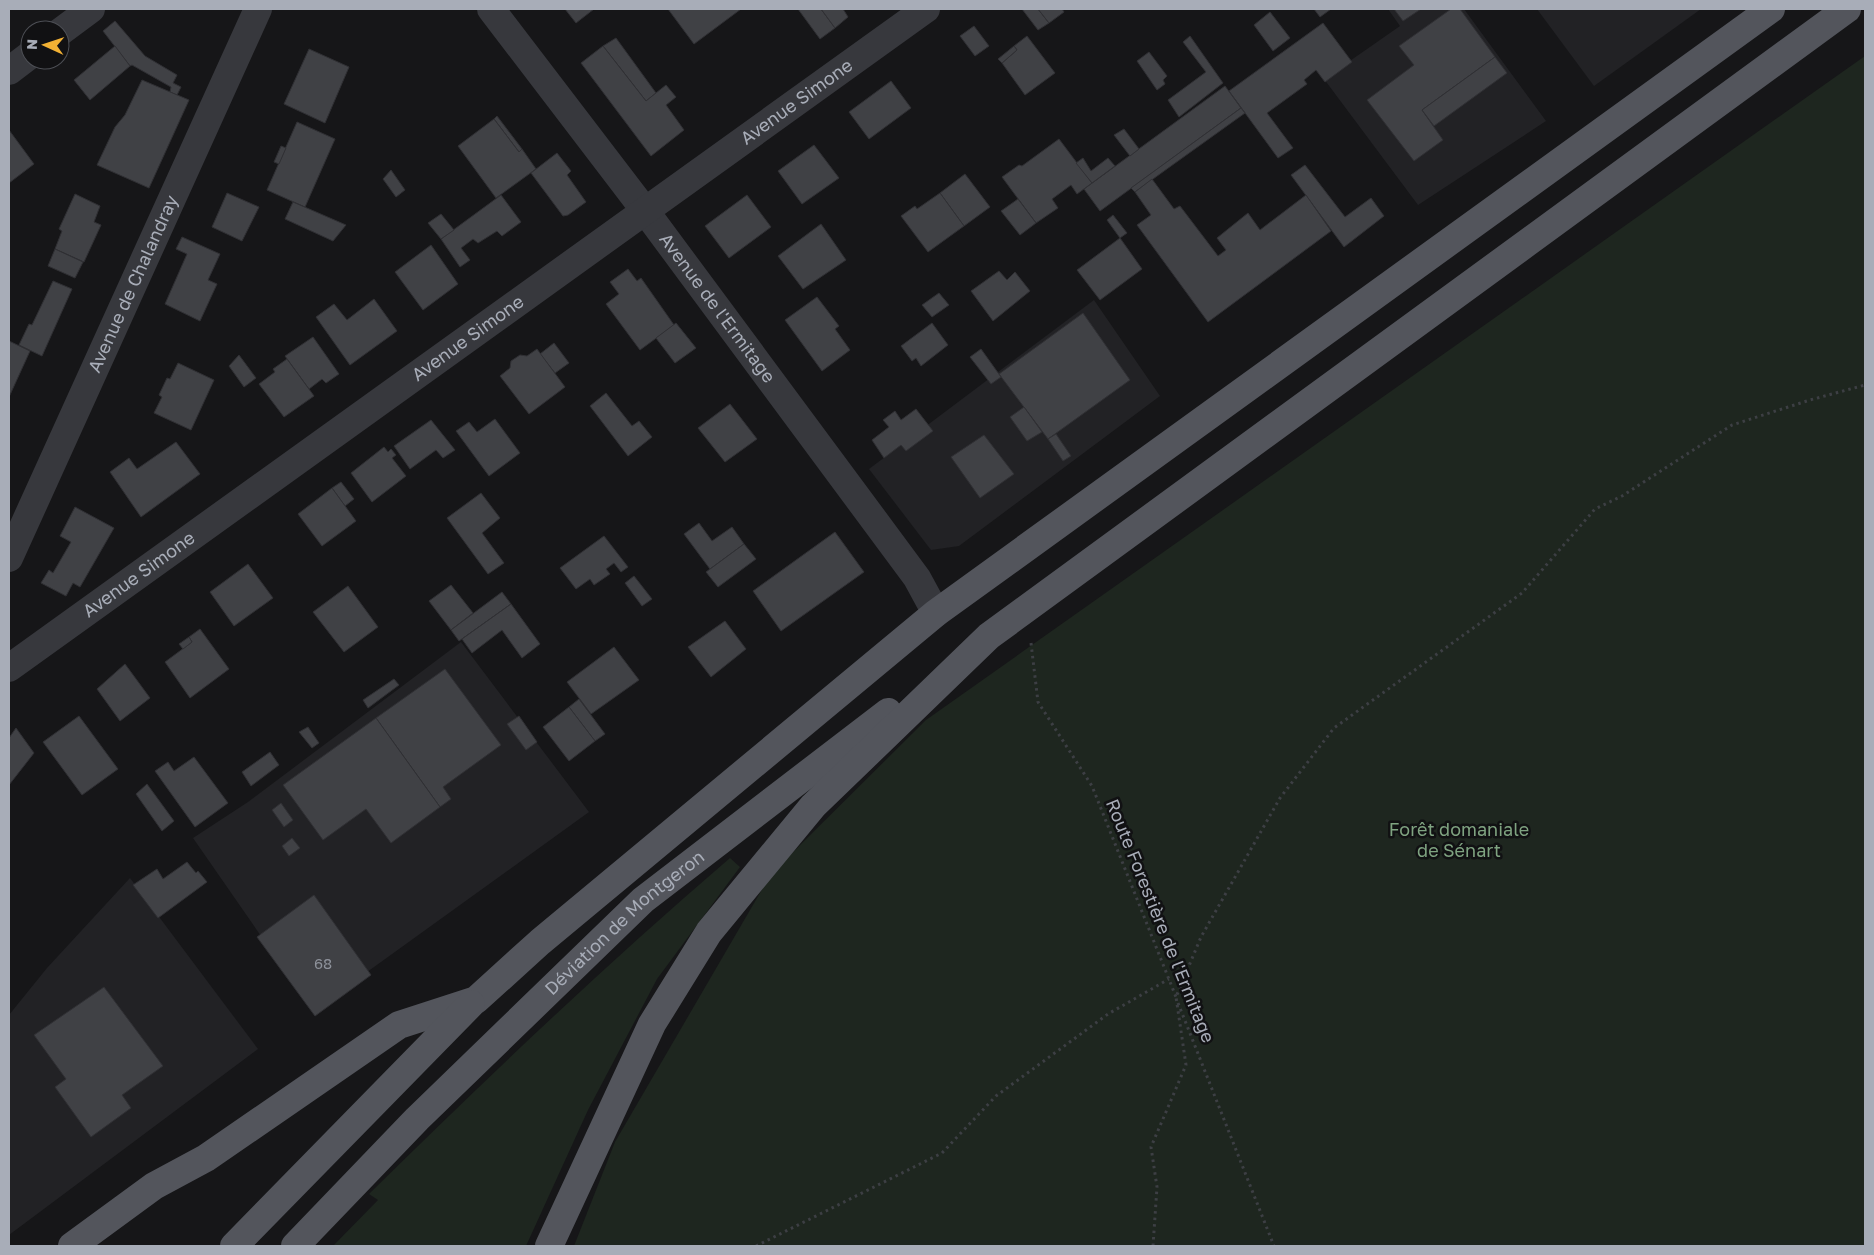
<svg xmlns="http://www.w3.org/2000/svg" width="1874" height="1255" viewBox="0 0 1874 1255" font-family="'Golos Text',sans-serif">
  <style>
    .built { fill: #222225 }
    .green { fill: #1e261f }
    .building { fill: #404145; stroke: #303034 }
    .lines { fill: none; stroke-linecap: round; stroke-linejoin: round }
    .path { stroke: #3d3f44; stroke-width: 3; stroke-dasharray: 2.5 4; stroke-linecap: butt }
    .minor { stroke: #37383d; stroke-width: 28 }
    .major { stroke: #53555c; stroke-width: 28 }
    .labels { text-anchor: middle; stroke-width: 5; stroke-linejoin: round; paint-order: stroke }
    .number-label { font-size: 15px; fill: #8e929b }
    .street-label { font-size: 18px; fill: #a8adb8; stroke: #111113 }
    .park-label { font-size: 18px; fill: #7fa381; stroke: #111113 }
  </style>
  <rect width="100%" height="100%" fill="#161618"/>
  <g class="built">
    <polygon points="1388,9 1464,9 1546,121 1418,205 1324,79 1400,26"/>
    <polygon points="1537,9 1701,9 1594,86"/>
    <polygon points="1094,300 1160,396 959,546 931,550 869,469"/>
    <polygon points="461,642 589,812 313,1011 193,838 248,802"/>
    <polygon points="130,878 258,1049 9,1235 9,1015 47,968"/>
  </g>
  <g class="green">
    <polygon points="1865,56 1865,1246 574,1246 615,1142 771,874 926,720"/>
    <path d="M730 858 740 867 657 979 588 1110 526 1246H333L378 1200 369 1194C487 1078 604 966 730 858Z"/>
  </g>
  <g class="building">
    <polygon points="565,9 594,9 576,23"/>
    <polygon points="668,9 741,9 694,44"/>
    <polygon points="798,9 821,9 835,28 820,39"/>
    <polygon points="821,9 843,9 848,17 835,28"/>
    <polygon points="1022,9 1038,9 1049,23 1038,30"/>
    <polygon points="1038,9 1062,9 1064,12 1049,23"/>
    <polygon points="1314,9 1331,9 1320,17"/>
    <polygon points="1394,9 1421,9 1403,21"/>
    <polygon points="1451,9 1460,9 1495,57 1422,110 1443,140 1414,161 1367,100 1414,65 1399,46"/>
    <polygon points="1270,12 1290,38 1273,51 1254,25"/>
    <polygon points="115,21 145,56 177,75 173,83 181,87 177,95 170,92 171,87 132,65 130,66 103,31"/>
    <polygon points="1323,23 1352,62 1325,82 1316,70 1304,80 1307,84 1267,113 1293,148 1278,158 1229,91"/>
    <polygon points="974,26 989,46 975,56 960,36"/>
    <polygon points="1027,36 1055,73 1025,95 1002,63 1017,50 1014,46"/>
    <polygon points="1190,36 1223,83 1179,117 1168,100 1206,72 1183,42"/>
    <polygon points="616,38 656,93 646,101 603,46"/>
    <polygon points="115,46 130,66 90,100 74,80"/>
    <polygon points="603,46 646,101 666,85 676,97 666,105 684,130 651,156 581,63"/>
    <polygon points="1014,46 1017,50 1002,63 998,59"/>
    <polygon points="309,49 349,67 325,123 284,104"/>
    <polygon points="1149,52 1167,76 1163,80 1165,84 1157,90 1137,61"/>
    <polygon points="1495,57 1507,73 1434,126 1422,110"/>
    <polygon points="142,80 189,100 149,188 97,165 115,127 125,115"/>
    <polygon points="891,81 911,108 869,139 849,112"/>
    <polygon points="1225,86 1241,108 1100,211 1084,189"/>
    <polygon points="1241,108 1245,113 1171,166 1135,192 1131,188"/>
    <polygon points="497,116 522,149 519,152 494,119"/>
    <polygon points="494,119 519,152 522,149 536,169 496,198 458,146"/>
    <polygon points="297,122 335,139 305,207 267,190"/>
    <polygon points="1124,129 1139,149 1130,156 1114,135"/>
    <polygon points="9,130 34,164 9,183"/>
    <polygon points="1059,139 1092,183 1077,194 1071,185 1052,199 1058,208 1036,223 1002,177 1019,165 1022,166"/>
    <polygon points="814,145 839,178 802,204 778,171"/>
    <polygon points="281,146 286,148 279,164 274,162"/>
    <polygon points="557,153 571,171 567,175 586,202 568,215 563,216 531,173"/>
    <polygon points="1083,158 1091,171 1108,158 1115,166 1092,183 1076,163"/>
    <polygon points="1305,165 1345,217 1371,198 1384,216 1344,247 1291,175"/>
    <polygon points="391,170 405,190 396,197 383,179"/>
    <polygon points="965,174 990,207 964,226 940,193"/>
    <polygon points="1152,179 1174,209 1180,206 1218,256 1226,250 1217,238 1248,213 1260,230 1306,195 1331,231 1208,322 1137,225 1151,215 1135,192"/>
    <polygon points="227,193 259,207 242,241 212,227"/>
    <polygon points="940,193 964,226 928,252 901,216 915,206 917,209"/>
    <polygon points="75,194 100,206 94,222 101,225 84,262 55,249 62,231 59,229"/>
    <polygon points="501,195 521,222 502,236 497,231 478,243 473,239 461,248 470,260 460,267 441,239"/>
    <polygon points="747,195 771,227 729,258 705,226"/>
    <polygon points="1018,199 1036,223 1020,235 1001,211"/>
    <polygon points="293,202 346,225 333,241 285,219"/>
    <polygon points="441,214 454,230 441,239 428,223"/>
    <polygon points="1113,215 1127,233 1120,238 1107,220"/>
    <polygon points="821,224 846,260 803,289 778,256"/>
    <polygon points="182,237 220,254 208,280 217,284 200,321 165,304 187,254 176,249"/>
    <polygon points="1120,238 1142,269 1100,300 1077,270"/>
    <polygon points="431,245 458,284 423,310 395,272"/>
    <polygon points="55,249 83,262 75,278 48,266"/>
    <polygon points="628,269 637,281 641,278 674,325 640,350 606,304 619,294 610,282"/>
    <polygon points="999,271 1007,280 1015,272 1030,291 993,321 971,291"/>
    <polygon points="53,281 72,289 42,356 19,345 29,324 32,325"/>
    <polygon points="939,293 949,305 932,317 922,305"/>
    <polygon points="817,297 839,326 835,329 850,350 822,371 785,320"/>
    <polygon points="374,299 397,331 350,365 316,317 334,304 347,320"/>
    <polygon points="1083,313 1130,380 1048,439 999,374"/>
    <polygon points="676,323 696,348 675,363 656,338"/>
    <polygon points="932,323 948,345 921,366 916,358 912,361 901,346"/>
    <polygon points="313,337 339,374 326,383 322,379 309,389 285,356"/>
    <polygon points="9,341 30,351 9,397"/>
    <polygon points="554,343 569,363 555,373 540,354"/>
    <polygon points="537,349 565,387 529,414 500,376 510,368 511,361 520,355 527,356"/>
    <polygon points="981,349 1001,377 991,384 970,357"/>
    <polygon points="239,355 256,378 244,387 229,366"/>
    <polygon points="287,359 314,396 284,417 259,384 275,372 273,369"/>
    <polygon points="178,363 214,380 191,430 154,413 162,397 159,395 167,378 170,379"/>
    <polygon points="606,393 632,426 639,421 652,437 628,456 590,406"/>
    <polygon points="730,404 757,439 725,462 698,428"/>
    <polygon points="1024,407 1042,432 1027,441 1010,417"/>
    <polygon points="916,409 933,431 906,451 901,445 884,458 872,440 889,427 883,420 895,411 901,420"/>
    <polygon points="495,419 520,453 489,476 456,431 469,422 477,432"/>
    <polygon points="431,420 455,450 443,458 436,450 410,469 394,446"/>
    <polygon points="1056,434 1071,456 1063,461 1048,439"/>
    <polygon points="984,435 1014,474 980,498 951,457"/>
    <polygon points="176,442 200,474 141,517 110,472 129,458 137,469"/>
    <polygon points="384,447 388,452 391,449 396,455 392,458 406,476 372,502 351,473"/>
    <polygon points="341,482 354,499 345,506 332,488"/>
    <polygon points="332,488 356,521 322,546 298,514"/>
    <polygon points="481,493 500,518 482,533 504,563 488,574 447,518"/>
    <polygon points="75,507 114,528 80,587 73,583 66,596 41,583 49,570 53,573 71,542 60,536"/>
    <polygon points="699,523 712,541 732,527 744,544 710,569 684,534"/>
    <polygon points="835,532 864,572 781,631 753,591"/>
    <polygon points="604,536 628,567 621,572 614,563 606,569 610,574 594,585 590,579 576,589 560,568"/>
    <polygon points="744,544 756,559 718,587 706,572"/>
    <polygon points="248,564 273,598 234,626 210,592"/>
    <polygon points="634,576 652,599 642,606 625,583"/>
    <polygon points="451,585 473,613 451,630 429,601"/>
    <polygon points="348,586 378,627 344,652 313,612"/>
    <polygon points="502,592 511,604 459,641 451,630"/>
    <polygon points="511,604 540,644 522,658 502,630 472,653 462,639"/>
    <polygon points="725,621 746,649 711,677 688,647"/>
    <polygon points="200,629 229,669 190,698 165,662 192,642 189,637"/>
    <polygon points="189,637 192,642 183,649 179,644"/>
    <polygon points="614,647 639,680 591,714 567,682"/>
    <polygon points="125,664 150,698 120,721 97,689"/>
    <polygon points="445,669 501,745 443,787 451,799 440,807 376,718"/>
    <polygon points="394,679 399,685 368,708 363,700"/>
    <polygon points="579,699 605,734 595,741 569,707"/>
    <polygon points="569,707 595,741 569,761 543,727"/>
    <polygon points="79,716 118,769 82,795 43,742"/>
    <polygon points="519,716 537,742 526,750 507,724"/>
    <polygon points="376,718 440,807 391,843 366,809 323,840 283,785"/>
    <polygon points="308,727 319,743 312,748 299,732"/>
    <polygon points="16,728 34,753 9,785 9,738"/>
    <polygon points="270,752 279,765 251,786 242,772"/>
    <polygon points="194,757 228,803 195,827 155,771 168,762 174,771"/>
    <polygon points="147,784 174,821 162,831 136,794"/>
    <polygon points="281,803 293,820 284,827 272,810"/>
    <polygon points="292,838 300,848 289,856 282,846"/>
    <polygon points="187,862 196,873 198,871 207,882 158,918 133,885 157,869 163,879"/>
    <polygon points="314,895 371,975 315,1016 257,937"/>
    <polygon points="104,987 163,1066 122,1095 131,1108 91,1137 55,1087 66,1079 34,1035"/>
  </g>
  <g class="lines">
    <g class="path">
      <polyline points="1031,643 1038,702 1092,786 1176,997"/>
      <polyline points="1178,1003 1274,1246"/>
      <polyline points="756,1246 942,1153 996,1096 1108,1014 1169,979"/>
      <polyline points="1153,1246 1157,1187 1151,1147 1186,1065 1176,997 1201,937 1280,798 1334,728 1522,593 1595,509 1622,496 1732,425 1810,400 1865,385"/>
    </g>
    <g class="minor">
      <path id="s1" d="M491 9 646 212 917 578 936 613"/>
      <polyline points="60,32 91,9"/>
      <polyline points="9,71 30,55"/>
      <path id="s2" d="M9 558 258 9"/>
      <path id="s3" d="M9 668 926 9"/>
    </g>
    <g class="major">
      <polyline points="72,1246 154,1186 206,1158 399,1025 476,1000 540,942 936,613 1771,9"/>
      <polyline points="234,1246 471,1004"/>
      <path id="s4" d="M295 1246 417 1119 643 900 888 712"/>
      <polyline points="549,1246 652,1024 709,932 813,806 989,636 1847,9"/>
    </g>
  </g>
  <g class="labels">
    <g class="number-label">
      <text x="323" y="969">68</text>
    </g>
    <g class="street-label">
      <text dy="6" stroke="none"><textPath href="#s3" startOffset="970">Avenue Simone</textPath></text>
      <text dy="6" stroke="none"><textPath href="#s2" startOffset="301">Avenue de Chalandray</textPath></text>
      <text dy="6" stroke="none"><textPath href="#s1" startOffset="375">Avenue de l'Ermitage</textPath></text>
      <text dy="6" stroke="none"><textPath href="#s3" startOffset="565">Avenue Simone</textPath></text>
      <text dy="6" stroke="none"><textPath href="#s3" startOffset="160">Avenue Simone</textPath></text>
      <text transform="translate(1160 921) rotate(68)" y="6">Route Forestière de l'Ermitage</text>
      <text dy="6" stroke="none"><textPath href="#s4" startOffset="462">Déviation de Montgeron</textPath></text>
    </g>
    <g class="park-label">
      <text x="1459" y="836">Forêt domaniale<tspan x="1459" dy="21">de Sénart</tspan></text>
    </g>
  </g>
  <rect width="1874" height="1255" fill="none" stroke="#a8adb8" stroke-width="20"/>
  <g transform="translate(45 45) rotate(273)"><circle r="24" fill="#111113" stroke="#4d4f55"/>
  <path d="M0-4L9 19L0 12L-9 19Z" fill="#f2b134"/>
  <text y="-8" font-size="14" font-weight="bold" text-anchor="middle" fill="#a8adb8">N</text>
  </g>
</svg>
